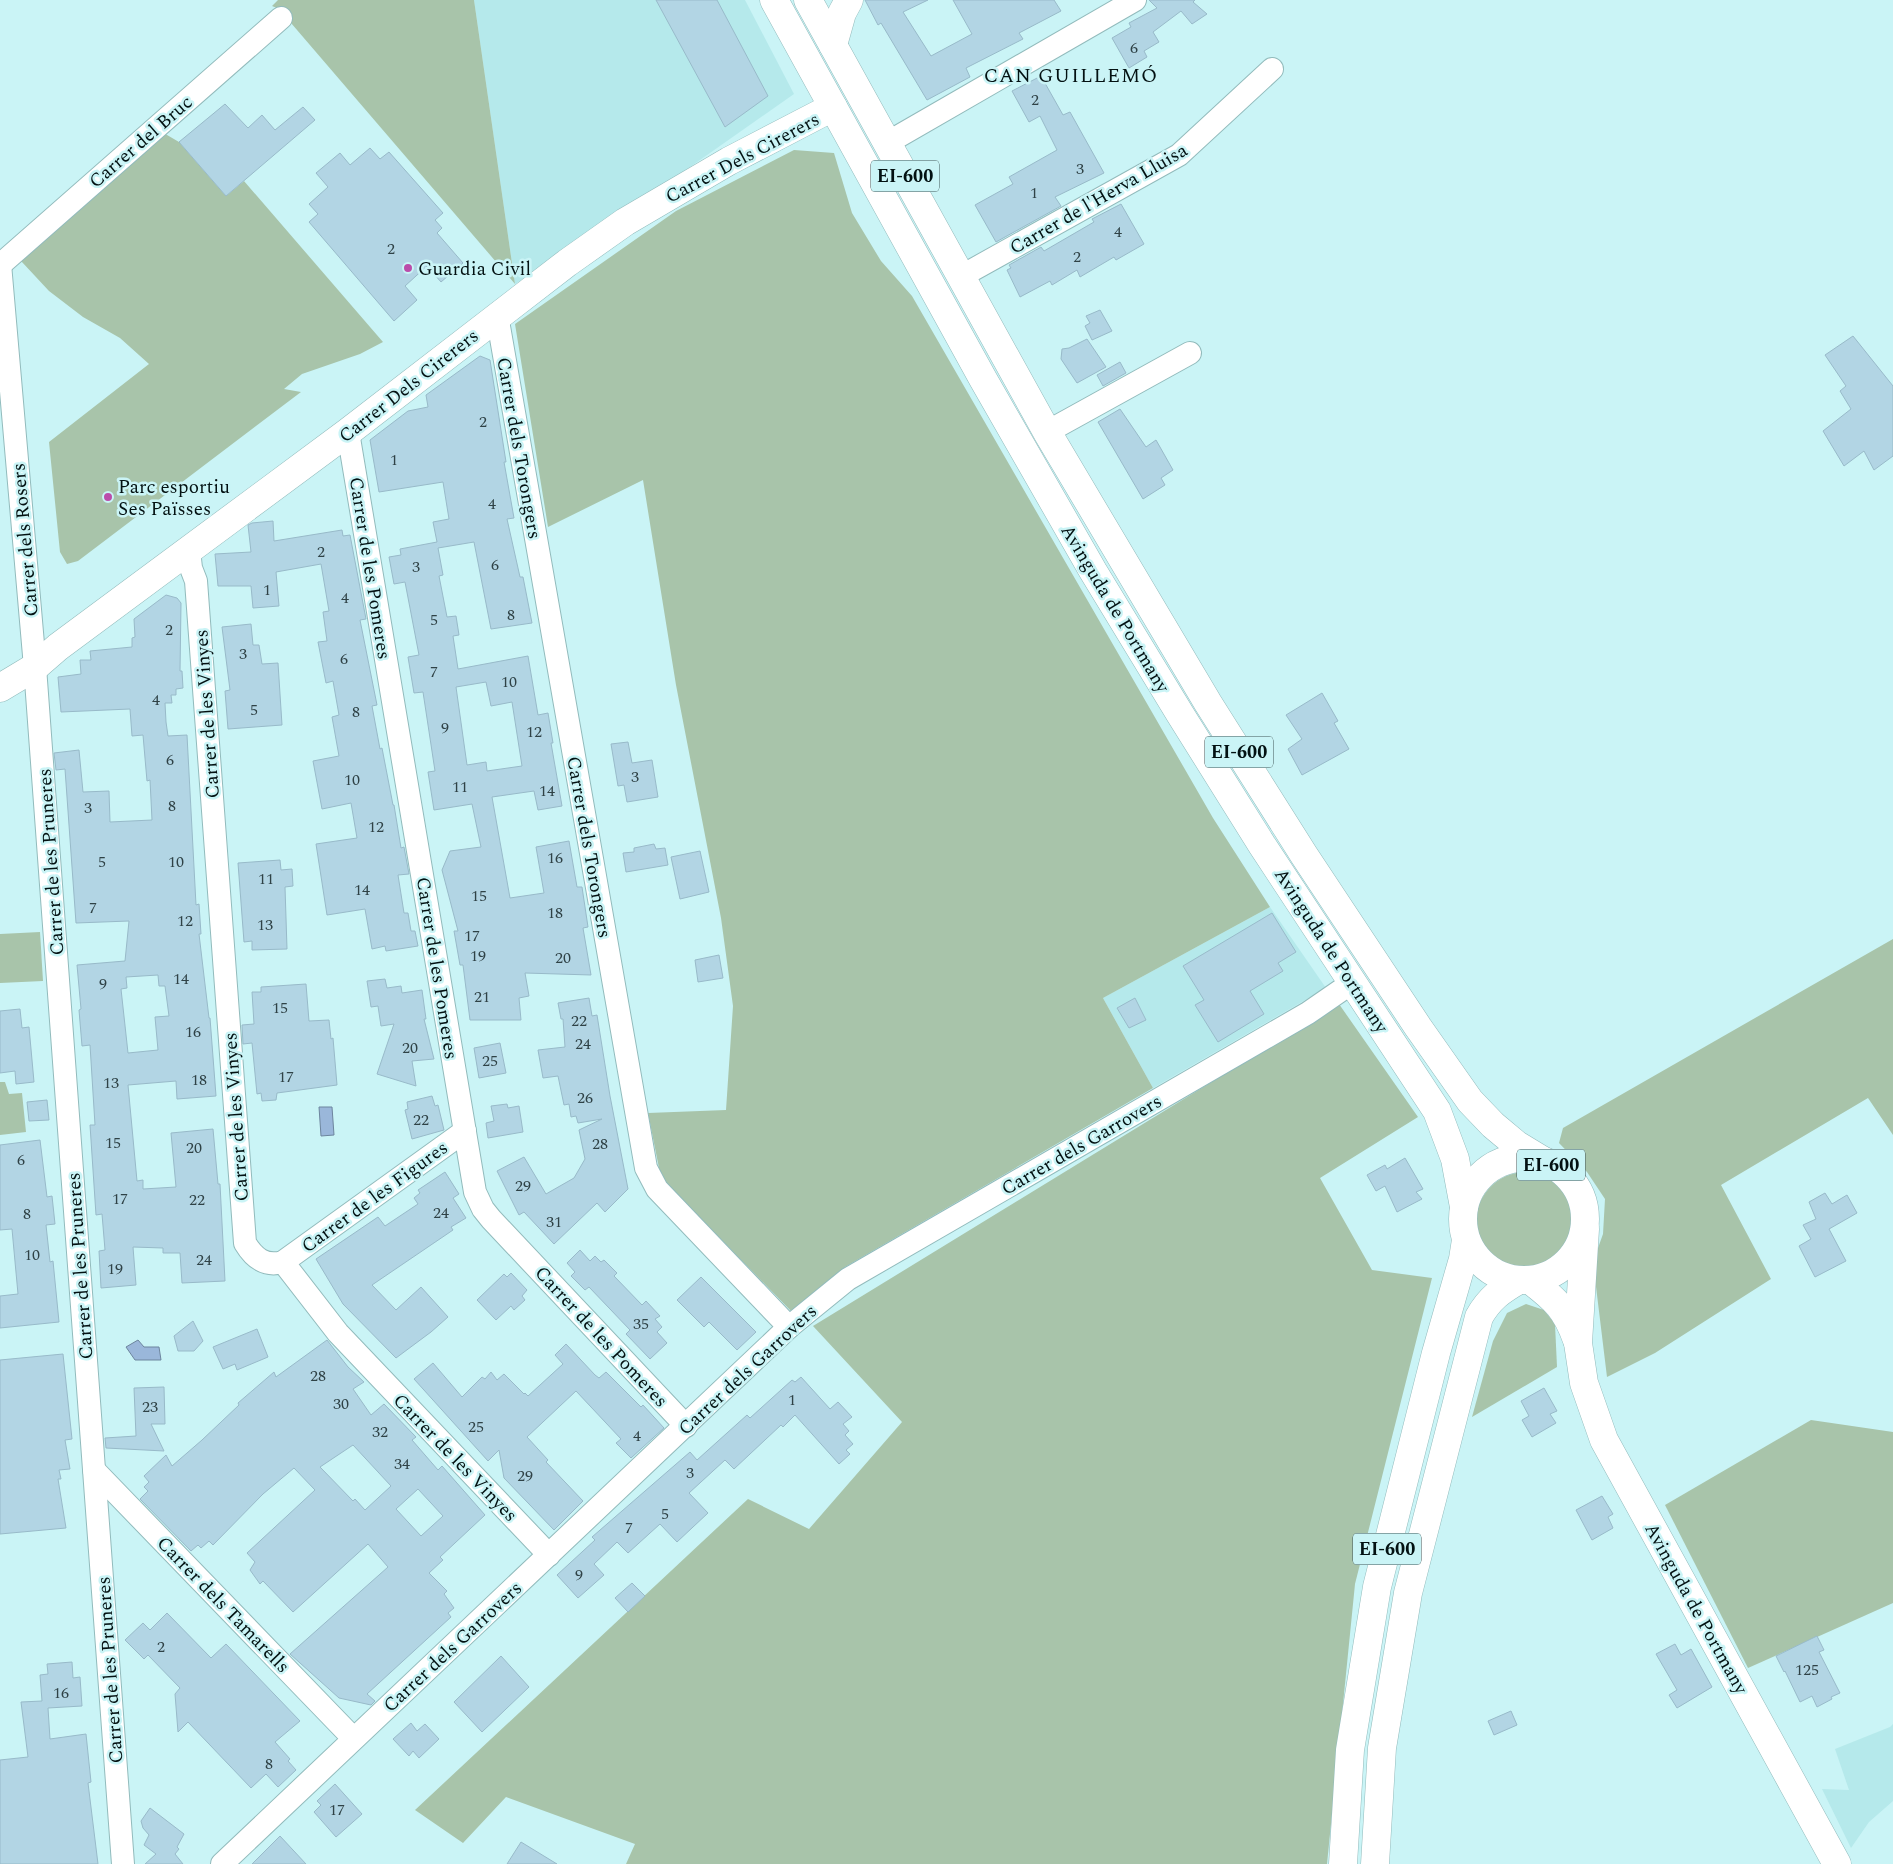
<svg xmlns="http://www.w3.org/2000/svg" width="1893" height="1864" viewBox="0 0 1893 1864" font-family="Spectral,serif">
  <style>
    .built { fill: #b5e9eb }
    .green { fill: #a8c4aa }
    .water { fill: #9ab7da; stroke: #6d859e }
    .building { fill: #b2d5e4; stroke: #98bac9; fill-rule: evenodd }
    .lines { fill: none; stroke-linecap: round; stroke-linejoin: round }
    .street-casing { stroke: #92bbbc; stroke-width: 24 }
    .secondary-casing { stroke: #92bbbc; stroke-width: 29 }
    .primary-casing { stroke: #92bbbc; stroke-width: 29 }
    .street { stroke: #fff; stroke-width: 22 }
    .secondary { stroke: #fff; stroke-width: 28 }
    .primary { stroke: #fff; stroke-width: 28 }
    .poi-dot { fill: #bb4caa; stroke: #caf4f6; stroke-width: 2 }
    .labels { text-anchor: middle; stroke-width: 5; stroke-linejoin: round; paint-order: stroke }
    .number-label { font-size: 16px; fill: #2f4246 }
    .shield { fill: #caf4f6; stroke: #3f5556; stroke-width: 1 }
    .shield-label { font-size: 18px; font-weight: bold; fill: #031112 }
    .street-label { font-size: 19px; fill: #031112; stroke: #caf4f6 }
    .poi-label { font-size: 19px; fill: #031112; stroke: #caf4f6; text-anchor: start }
    .neighbourhood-label { font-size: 20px; letter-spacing: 1px; fill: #031112; stroke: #caf4f6 }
  </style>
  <rect width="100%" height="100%" fill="#caf4f6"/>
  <g class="built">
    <polygon points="474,0 745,0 794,94 663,186 515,284"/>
    <polygon points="1270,907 1326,988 1153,1088 1103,998"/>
    <polygon points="1893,1724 1893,1801 1869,1822 1851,1848 1822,1789 1849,1790 1835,1749 1890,1727"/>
  </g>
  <g class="green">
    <polygon points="278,0 474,0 515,284 279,9 272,6"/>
    <polygon points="150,125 179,142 226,196 244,181 383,342 360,354 302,374 284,389 301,392 78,561 67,564 60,552 49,442 149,364 120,338 83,317 49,291 8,247"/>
    <polygon points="794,150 834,153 852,213 881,261 912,296 1213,818 1270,907 1103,998 1153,1088 845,1267 791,1311 661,1178 648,1113 726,1110 733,1006 721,918 676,685 643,480 548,527 515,324 676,211"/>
    <polygon points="40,932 43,981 0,983 0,934"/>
    <polygon points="1893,939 1893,1135 1868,1098 1721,1185 1771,1279 1655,1353 1607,1377 1593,1262 1603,1234 1605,1199 1587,1172 1559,1143 1563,1128"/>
    <polygon points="1339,1004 1418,1117 1320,1178 1372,1270 1432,1278 1355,1584 1327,1864 626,1864 635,1844 506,1797 463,1843 415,1810 748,1499 809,1529 902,1422 813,1326"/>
    <polygon points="0,1082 5,1082 9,1094 22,1093 26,1132 0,1135"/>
    <circle cx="1526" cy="1222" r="50"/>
    <polygon points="1526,1304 1544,1310 1555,1324 1557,1367 1472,1417 1493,1341 1507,1313"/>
    <polygon points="1811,1420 1893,1432 1893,1603 1748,1668 1665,1505"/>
  </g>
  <g class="water">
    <polygon points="319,1107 332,1107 334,1135 321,1136"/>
    <polygon points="138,1340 144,1347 159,1347 161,1360 135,1360 126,1347"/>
  </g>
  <g class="building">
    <polygon points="656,0 717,0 768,96 725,127"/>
    <polygon points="865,0 928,0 903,12 931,56 972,34 953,0 1054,0 1061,11 1019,33 1023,39 966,68 970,77 927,100 881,23 878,25"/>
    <polygon points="1149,0 1195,0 1193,2 1207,14 1192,24 1181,11 1153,32 1159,42 1144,51 1147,57 1129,68 1112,38 1131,27 1129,23 1157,8"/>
    <polygon points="1041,76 1063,115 1070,112 1104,173 1055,197 1061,206 996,242 975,205 1013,184 1009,177 1057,150 1040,116 1029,122 1012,91"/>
    <polygon points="225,104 248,128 262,115 275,130 303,107 315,120 226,196 179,142"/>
    <polygon points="370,148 380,159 389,152 443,213 435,220 442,228 437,233 463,263 441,282 427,266 405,286 417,300 394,321 309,222 318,214 309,204 328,187 316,173 340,153 350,165"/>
    <polygon points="1121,204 1144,244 1116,260 1114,257 1080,277 1077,270 1052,285 1050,281 1020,297 1007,270 1011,268 1009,265 1041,247 1044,251 1094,222 1092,219"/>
    <polygon points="1100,310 1112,331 1092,340 1085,326 1090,323 1086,316"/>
    <polygon points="1853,336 1893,386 1893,456 1874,470 1864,451 1844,466 1823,431 1851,409 1840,391 1846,386 1825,355"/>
    <polygon points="1087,339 1106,367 1077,383 1061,359 1062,349 1069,348"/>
    <path d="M480 356 490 360 506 462H504L514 518 507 519 520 577H523L532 623 491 629 474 542 438 548 443 575 439 576 447 617 456 616 459 635 453 636 458 669 528 656 538 715 548 713 553 743H551L562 806 538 810 534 791 492 797 510 898 544 893 536 847 569 841 577 887H582L588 927 583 928 591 975 525 973 529 996 519 998 521 1020H470L463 965H460L454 931H458L442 870 450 851 481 847 472 804 434 810 428 772 435 771 423 692 414 693 408 657 419 655 405 582 394 584 389 557 401 555 400 549 437 542 433 522 449 519 443 482 379 492 370 440 408 411 428 407 426 395ZM486 682 491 706 512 702 522 766 487 771 486 762 467 765 456 687Z"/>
    <polygon points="1120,362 1126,373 1103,386 1097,375"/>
    <polygon points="1120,409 1146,447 1156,440 1173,470 1161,478 1165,485 1143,499 1098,422"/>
    <polygon points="273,521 274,541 342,530 343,536 350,535 366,619 360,620 377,705 372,706 380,749 382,748 393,805 394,805 401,848 404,847 409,874 398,875 404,913 408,913 411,931 415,931 418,946 386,951 385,946 372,949 365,909 327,915 316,844 357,838 351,803 322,809 313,761 339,756 332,717 339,715 333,681 326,683 318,642 327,641 323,612 329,611 321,564 276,572 279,606 253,608 251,586 218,586 215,554 251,552 248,525 252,523"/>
    <path d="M166 595 177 598 181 603 180 671H182L183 688 176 689V695H171L172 703H165L166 722 168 736 187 735 196 905 199 904 201 934H199L209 1018H210L216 1096 177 1099 176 1081 128 1085 137 1181 143 1180V1189L176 1187 171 1133 213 1129 218 1184H220L225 1281 182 1283 180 1253H163V1248L133 1247 136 1285 101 1288 99 1251 105 1250 102 1214 96 1215 90 1125H95L90 1045 82 1046 79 1010 81 1009 77 965 125 961 129 921 76 923 65 769 56 770 54 753 79 750 83 792 109 791 110 822 152 820 150 780 147 781 143 735 132 736 130 709 61 712 58 677 81 674 80 660H91L90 651 132 647V638L135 637 134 619ZM158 975 159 986H165L169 1016 155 1017 158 1050 128 1053 121 989 127 988 126 977Z"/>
    <polygon points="251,624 253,645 259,645 262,664 278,663 282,725 228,729 225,691 230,690 222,627"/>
    <polygon points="1322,693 1338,721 1334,723 1349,749 1302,775 1288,749 1302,739 1286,715"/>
    <polygon points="628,742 632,763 652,760 658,797 627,802 624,785 618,786 611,744"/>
    <polygon points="654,844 656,849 665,848 668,865 626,872 623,853 634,852 634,848"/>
    <polygon points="700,851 709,892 680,899 671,857"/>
    <polygon points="280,860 281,870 292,869 293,886 285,887 287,949 252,950 252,941 244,942 238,863"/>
    <polygon points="1272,913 1296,952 1278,963 1283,971 1250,991 1264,1014 1218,1042 1195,1005 1204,1000 1183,966"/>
    <polygon points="719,955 723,978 698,982 695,960"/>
    <polygon points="385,979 387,988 401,986 402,993 422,990 426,1019 424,1019 434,1059 412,1061 416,1086 377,1074 394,1024 381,1026 378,1006 371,1007 367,981"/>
    <polygon points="306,984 309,1021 329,1020 331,1039 333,1038 337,1085 277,1093 276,1100 262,1101 261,1093 257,1094 252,1043 243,1044 242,1025 254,1024 252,992 261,992 261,987"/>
    <polygon points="589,998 592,1016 597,1015 610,1096 628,1189 605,1212 597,1203 554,1244 524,1212 519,1215 497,1171 524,1157 546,1194 574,1178 585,1159 579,1130 602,1119 578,1123 576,1116 571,1117 569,1104 564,1105 558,1076 543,1078 538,1050 565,1047 563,1019 561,1019 558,1003"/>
    <polygon points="1135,998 1146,1020 1129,1028 1117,1008"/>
    <polygon points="20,1009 22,1028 29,1027 34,1082 16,1084 15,1071 0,1073 0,1011"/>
    <polygon points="500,1043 506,1073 479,1078 474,1048"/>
    <polygon points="432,1096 435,1106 438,1105 444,1130 412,1139 405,1110 408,1109 407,1102"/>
    <polygon points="47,1100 49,1120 29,1121 27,1102"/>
    <polygon points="507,1104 508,1108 519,1106 523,1132 488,1138 486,1123 494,1121 491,1106"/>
    <polygon points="40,1140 47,1197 52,1196 55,1224 46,1225 50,1262 53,1261 59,1322 0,1328 0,1296 18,1294 12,1229 0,1230 0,1145"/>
    <polygon points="1405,1158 1423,1189 1416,1192 1422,1199 1397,1212 1385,1186 1376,1191 1367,1175 1385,1165 1387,1169"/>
    <polygon points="445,1172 459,1194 453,1198 466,1218 451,1227 453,1230 372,1285 396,1310 421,1287 448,1317 431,1332 396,1358 343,1304 316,1259 378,1217 385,1226 418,1204 414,1198 420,1193 418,1190"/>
    <polygon points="1825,1193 1832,1204 1847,1195 1857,1213 1829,1229 1846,1261 1815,1277 1799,1246 1811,1239 1803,1225 1816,1219 1809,1202"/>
    <polygon points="580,1250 590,1261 595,1256 601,1262 604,1260 617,1273 614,1276 642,1305 646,1301 660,1316 655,1319 662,1327 657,1332 667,1343 650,1359 626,1334 630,1330 589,1287 585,1290 571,1276 575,1272 567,1263"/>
    <polygon points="511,1273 527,1290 522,1296 525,1300 514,1310 511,1306 496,1320 477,1300 504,1274 507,1277"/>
    <polygon points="701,1277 756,1332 737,1350 709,1322 704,1327 677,1300"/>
    <polygon points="193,1321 203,1341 194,1351 178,1351 174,1336"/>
    <polygon points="257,1329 268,1357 237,1370 235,1364 223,1369 213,1347"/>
    <path d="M327 1340 348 1367 364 1382 353 1389 371 1415 384 1404 416 1437 412 1440 438 1470 442 1466 485 1515 440 1557 443 1560 429 1573 447 1591 444 1594 454 1608 448 1613 451 1617 367 1694 375 1701 371 1705 339 1698 290 1654 388 1567 368 1544 293 1612 263 1581 260 1584 250 1570 255 1562 247 1553 315 1490 294 1468 263 1494 213 1545 209 1541 201 1548 198 1545 191 1551 140 1499 148 1491 144 1487 149 1482 144 1476 166 1455 172 1466 202 1440 239 1405 238 1403 274 1372 276 1377ZM353 1445 391 1486 365 1510 355 1499 353 1501 320 1467ZM418 1489 443 1516 421 1536 396 1509Z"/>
    <polygon points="566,1344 595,1375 599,1378 606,1372 641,1407 643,1405 664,1428 631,1458 616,1443 621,1439 576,1391 527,1437 548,1460 546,1462 583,1501 554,1530 504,1478 499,1450 488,1461 414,1379 433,1363 462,1397 482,1377 485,1379 491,1372 497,1380 504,1374 524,1394 525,1393 528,1396 563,1364 555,1355"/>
    <polygon points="63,1354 72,1439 65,1440 70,1469 59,1470 61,1479 58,1479 66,1528 0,1534 0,1360"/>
    <polygon points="801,1377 830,1409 838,1402 852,1417 843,1424 849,1431 845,1435 853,1444 846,1450 850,1454 839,1464 795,1415 783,1427 781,1425 734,1469 725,1460 689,1493 708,1513 677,1542 660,1524 628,1553 617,1542 594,1564 604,1575 578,1598 557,1575 595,1540 592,1537 690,1452 697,1460 747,1415 750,1418 792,1380 795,1382"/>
    <polygon points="164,1387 165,1424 151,1424 164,1451 106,1448 105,1438 136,1436 134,1388"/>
    <polygon points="1544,1388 1557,1411 1550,1414 1556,1423 1532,1437 1522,1420 1529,1416 1521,1401"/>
    <polygon points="1602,1496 1613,1514 1608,1517 1613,1528 1592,1540 1576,1510"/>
    <polygon points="632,1583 645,1596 628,1612 615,1598"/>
    <polygon points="167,1613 211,1658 226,1644 300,1721 275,1742 290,1759 288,1761 296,1770 278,1787 266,1774 251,1788 188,1722 178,1732 175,1694 180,1688 148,1655 144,1659 125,1640 143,1623 150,1630"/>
    <polygon points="1817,1636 1824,1650 1819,1652 1840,1693 1831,1697 1832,1699 1817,1707 1812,1696 1800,1702 1785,1671 1784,1672 1776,1656"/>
    <polygon points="1675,1644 1681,1655 1691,1649 1712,1687 1677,1708 1669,1695 1677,1690 1656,1654"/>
    <polygon points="501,1656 529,1687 482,1732 454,1702"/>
    <polygon points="72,1662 73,1678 80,1677 82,1706 48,1708 50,1739 86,1734 91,1782 88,1783 98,1864 0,1864 0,1760 28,1757 21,1702 42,1701 40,1675 48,1674 47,1664"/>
    <polygon points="1511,1711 1517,1725 1494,1735 1488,1721"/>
    <polygon points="411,1723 417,1731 425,1724 439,1739 419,1758 413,1751 409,1756 393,1739"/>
    <polygon points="335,1784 362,1814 336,1837 314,1812 321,1805 317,1801"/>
    <polygon points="150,1808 184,1834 177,1847 179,1849 175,1854 183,1864 145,1864 156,1854 144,1845 149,1835 143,1828 141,1821"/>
    <polygon points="280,1836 306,1864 252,1864"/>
    <polygon points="521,1842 557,1864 507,1864"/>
  </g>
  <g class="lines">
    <g class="street-casing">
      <g id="street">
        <polyline points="887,143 1135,0"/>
        <polyline points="0,264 35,667 123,1864"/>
        <polyline points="0,265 281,18"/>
        <polyline points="960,277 1179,155 1272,69"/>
        <polyline points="497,315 646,1168 657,1189 789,1327"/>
        <polyline points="348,432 475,1192 483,1209 491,1219 686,1426"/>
        <polyline points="1047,432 1190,353"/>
        <path d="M189 550 191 568 196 581 245 1243C254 1258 265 1267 283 1262L465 1131"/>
        <polyline points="283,1262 338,1333 549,1555"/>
        <polyline points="94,1470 353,1738"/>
        <polyline points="222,1864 789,1327 848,1279 1308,1013 1353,982"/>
      </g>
    </g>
    <g class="secondary-casing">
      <g id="secondary">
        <polyline points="0,688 35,667 58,647 348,432 567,263 625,222 729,161 833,107"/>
        <polyline points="1585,1229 1578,1343 1584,1383 1604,1440 1837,1864"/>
        <path d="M1530 1280C1556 1300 1566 1309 1577 1340"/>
      </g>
    </g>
    <g class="primary-casing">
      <g id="primary">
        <polyline points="774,0 983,379 1093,571 1180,714 1262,845 1437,1111 1455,1159 1464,1207"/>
        <polyline points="808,0 1047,432 1208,703 1304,855 1418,1027 1470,1101 1493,1125 1517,1145 1545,1162"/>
        <polyline points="833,45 842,13 849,0"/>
        <circle cx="1524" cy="1219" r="61"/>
        <polyline points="1343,1864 1350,1750 1377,1587 1436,1353 1463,1259 1466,1240"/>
        <path d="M1375 1864 1382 1748 1408 1593 1479 1317C1489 1299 1501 1290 1519 1280"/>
      </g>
    </g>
    <use href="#street" class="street"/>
    <use href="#secondary" class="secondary"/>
    <use href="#primary" class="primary"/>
  </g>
  <g class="poi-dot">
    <circle cx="408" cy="268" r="5"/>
    <circle cx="108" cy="497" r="5"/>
  </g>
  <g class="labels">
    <g class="number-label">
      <text x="1134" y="53">6</text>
      <text x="1035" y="105">2</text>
      <text x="1080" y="174">3</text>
      <text x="1034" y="198">1</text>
      <text x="1118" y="237">4</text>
      <text x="391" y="254">2</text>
      <text x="1077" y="262">2</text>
      <text x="483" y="427">2</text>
      <text x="394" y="465">1</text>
      <text x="492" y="509">4</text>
      <text x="321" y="557">2</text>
      <text x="495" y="570">6</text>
      <text x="416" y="572">3</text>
      <text x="267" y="595">1</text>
      <text x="345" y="603">4</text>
      <text x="511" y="620">8</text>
      <text x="434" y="625">5</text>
      <text x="169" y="635">2</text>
      <text x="243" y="659">3</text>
      <text x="344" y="664">6</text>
      <text x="434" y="677">7</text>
      <text x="509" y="687">10</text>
      <text x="156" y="705">4</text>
      <text x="254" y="715">5</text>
      <text x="356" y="717">8</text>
      <text x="445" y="733">9</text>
      <text x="534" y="737">12</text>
      <text x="170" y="765">6</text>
      <text x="635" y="782">3</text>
      <text x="352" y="785">10</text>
      <text x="460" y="792">11</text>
      <text x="547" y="796">14</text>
      <text x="172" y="811">8</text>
      <text x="88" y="813">3</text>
      <text x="376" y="832">12</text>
      <text x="555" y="863">16</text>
      <text x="102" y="867">5</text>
      <text x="176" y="867">10</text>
      <text x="266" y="884">11</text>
      <text x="362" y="895">14</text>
      <text x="479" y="901">15</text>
      <text x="93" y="913">7</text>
      <text x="555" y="918">18</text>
      <text x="185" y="926">12</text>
      <text x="265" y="930">13</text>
      <text x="472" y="941">17</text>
      <text x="478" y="961">19</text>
      <text x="563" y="963">20</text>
      <text x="181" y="984">14</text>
      <text x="103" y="989">9</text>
      <text x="482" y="1002">21</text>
      <text x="280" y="1013">15</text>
      <text x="579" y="1026">22</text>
      <text x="193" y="1037">16</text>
      <text x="583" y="1049">24</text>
      <text x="410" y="1053">20</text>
      <text x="490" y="1066">25</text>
      <text x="286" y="1082">17</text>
      <text x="199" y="1085">18</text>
      <text x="111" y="1088">13</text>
      <text x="585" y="1103">26</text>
      <text x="421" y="1125">22</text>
      <text x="113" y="1148">15</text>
      <text x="600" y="1149">28</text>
      <text x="194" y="1153">20</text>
      <text x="21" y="1165">6</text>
      <text x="523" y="1191">29</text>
      <text x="120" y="1204">17</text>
      <text x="197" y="1205">22</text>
      <text x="441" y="1218">24</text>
      <text x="27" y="1219">8</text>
      <text x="554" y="1227">31</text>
      <text x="32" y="1260">10</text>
      <text x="204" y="1265">24</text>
      <text x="115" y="1274">19</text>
      <text x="641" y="1329">35</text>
      <text x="318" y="1381">28</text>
      <text x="792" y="1405">1</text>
      <text x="341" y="1409">30</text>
      <text x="150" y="1412">23</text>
      <text x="476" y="1432">25</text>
      <text x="380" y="1437">32</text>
      <text x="637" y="1441">4</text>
      <text x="402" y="1469">34</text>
      <text x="690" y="1478">3</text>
      <text x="525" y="1481">29</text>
      <text x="665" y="1519">5</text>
      <text x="629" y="1533">7</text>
      <text x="579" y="1580">9</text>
      <text x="161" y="1652">2</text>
      <text x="1807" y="1675">125</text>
      <text x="61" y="1698">16</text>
      <text x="269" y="1769">8</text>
      <text x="337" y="1815">17</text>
    </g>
    <g class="shield">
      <rect x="871" y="160.5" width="68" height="31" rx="4"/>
      <rect x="1205" y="736.5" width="68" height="31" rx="4"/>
      <rect x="1517" y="1149.5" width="68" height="31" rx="4"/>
      <rect x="1353" y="1533.5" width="68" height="31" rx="4"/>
    </g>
    <g class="shield-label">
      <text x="905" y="182">EI-600</text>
      <text x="1239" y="758">EI-600</text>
      <text x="1551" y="1171">EI-600</text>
      <text x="1387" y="1555">EI-600</text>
    </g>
    <g class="street-label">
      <text transform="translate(140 141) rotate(-41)" y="7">Carrer del Bruc</text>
      <text transform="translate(742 157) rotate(-28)" y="7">Carrer Dels Cirerers</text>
      <text transform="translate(1098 198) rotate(-30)" y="7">Carrer de l'Herva Lluisa</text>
      <text transform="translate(408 385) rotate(-38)" y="7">Carrer Dels Cirerers</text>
      <text transform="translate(520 448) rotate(80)" y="7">Carrer dels Torongers</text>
      <text transform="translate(24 540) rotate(-95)" y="7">Carrer dels Rosers</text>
      <text transform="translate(371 568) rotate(81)" y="7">Carrer de les Pomeres</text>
      <text transform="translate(1116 608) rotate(59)" y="7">Avinguda de Portmany</text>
      <text transform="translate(206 714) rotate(-94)" y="7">Carrer de les Vinyes</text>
      <text transform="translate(590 847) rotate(80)" y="7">Carrer dels Torongers</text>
      <text transform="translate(50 862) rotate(-94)" y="7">Carrer de les Pruneres</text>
      <text transform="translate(1332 950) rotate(57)" y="7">Avinguda de Portmany</text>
      <text transform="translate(438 968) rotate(81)" y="7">Carrer de les Pomeres</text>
      <text transform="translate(235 1117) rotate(-94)" y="7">Carrer de les Vinyes</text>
      <text transform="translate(1081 1144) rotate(-30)" y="7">Carrer dels Garrovers</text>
      <text transform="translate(374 1196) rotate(-36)" y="7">Carrer de les Figures</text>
      <text transform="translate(79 1266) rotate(-94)" y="7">Carrer de les Pruneres</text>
      <text transform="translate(602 1336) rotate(47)" y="7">Carrer de les Pomeres</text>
      <text transform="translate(747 1369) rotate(-43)" y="7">Carrer dels Garrovers</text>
      <text transform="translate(456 1457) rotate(46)" y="7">Carrer de les Vinyes</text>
      <text transform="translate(224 1604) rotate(46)" y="7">Carrer dels Tamarells</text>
      <text transform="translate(1697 1608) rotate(61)" y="7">Avinguda de Portmany</text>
      <text transform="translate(452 1646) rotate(-43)" y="7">Carrer dels Garrovers</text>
      <text transform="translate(109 1670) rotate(-94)" y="7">Carrer de les Pruneres</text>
    </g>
    <g class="poi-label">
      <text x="418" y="275">Guardia Civil</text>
      <text x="118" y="493">Parc esportiu<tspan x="118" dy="22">Ses Païsses</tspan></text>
    </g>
    <g class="neighbourhood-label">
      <text x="1071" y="82">CAN GUILLEMÓ</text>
    </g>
  </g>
</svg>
